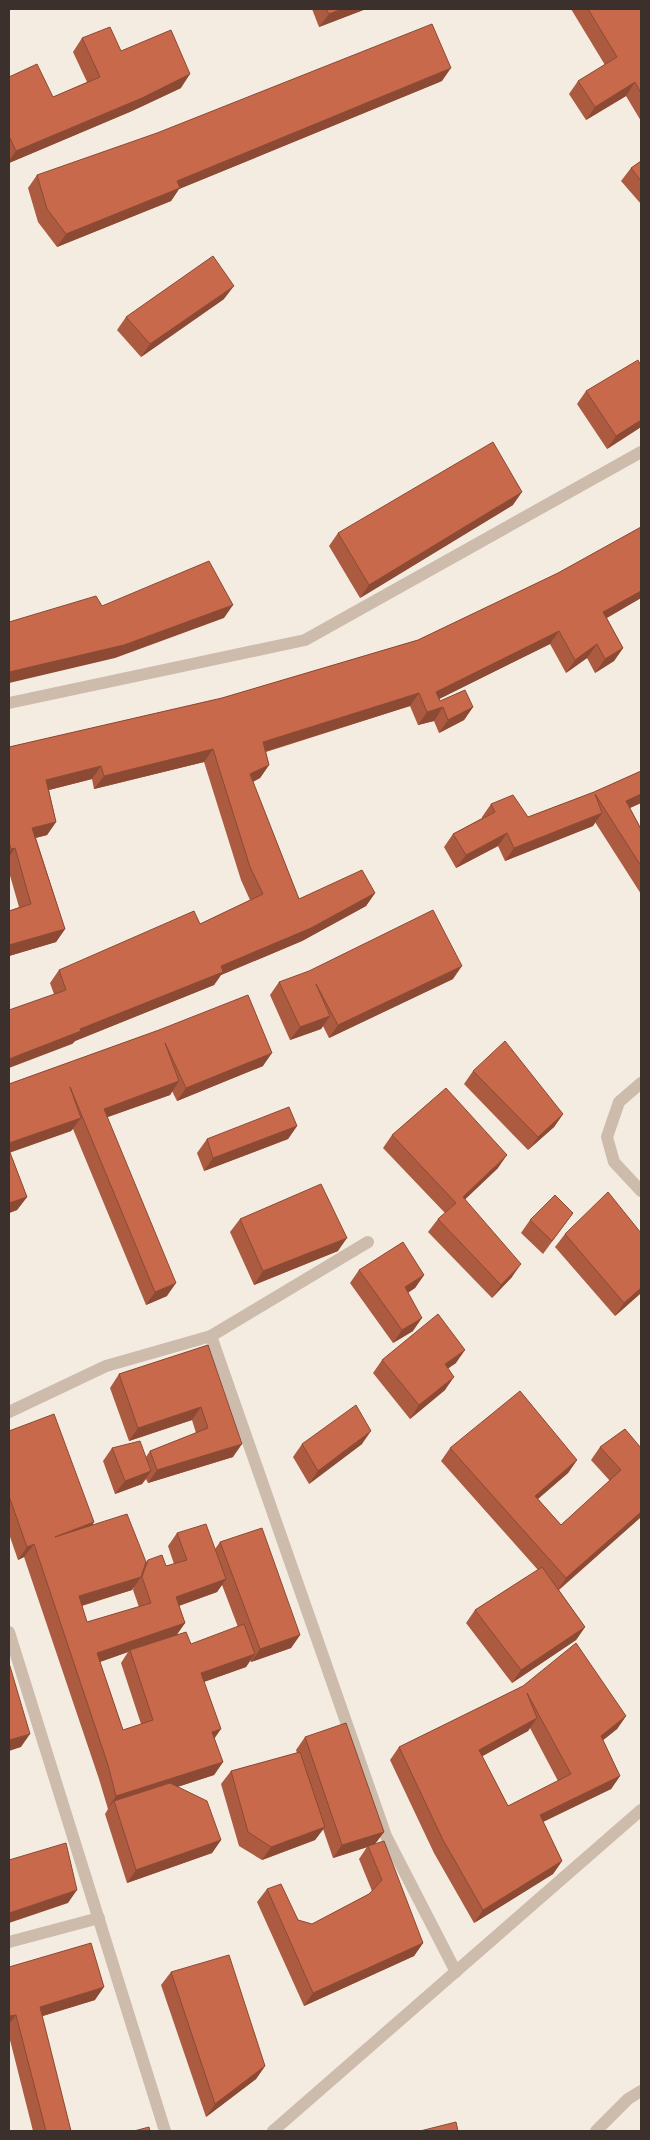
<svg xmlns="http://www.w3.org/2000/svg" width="650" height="2140" viewBox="0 0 650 2140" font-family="'Asap Condensed',sans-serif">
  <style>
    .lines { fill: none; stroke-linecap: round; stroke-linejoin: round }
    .service { stroke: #cdbbac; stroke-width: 12 }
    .minor { stroke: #cdbbac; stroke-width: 12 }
    .tertiary { stroke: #cdbbac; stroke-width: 12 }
    .wall { fill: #ac5a40; fill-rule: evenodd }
    .shaded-wall { fill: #8c4a34 }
    .building { fill: #c8694b; stroke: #8c4a34; fill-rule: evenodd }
  </style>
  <rect width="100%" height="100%" fill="#f4ebe1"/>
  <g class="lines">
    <polyline class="service" points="596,2131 628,2099 641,2091"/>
    <g class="minor">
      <polyline points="9,703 305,640 641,452"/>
      <polyline points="641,1083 619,1102 607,1137 614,1162 641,1191"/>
      <polyline points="211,1336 386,1836 456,1972"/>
      <polyline points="9,1412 106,1366 211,1336 368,1242"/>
      <polyline points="9,1632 165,2131"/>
      <polyline points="9,1942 99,1918"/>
    </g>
    <polyline class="tertiary" points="273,2131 641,1810"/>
  </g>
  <g class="wall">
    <polygon points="312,9 366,9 319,27"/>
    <polygon points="571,9 641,9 641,121 626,96 586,120 569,94 578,81 605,65"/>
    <polygon points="82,38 121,51 181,88 132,111 9,163 9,77 53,97 87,82 73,52"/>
    <polygon points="442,81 179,189 171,201 57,247 38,222 28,188 37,175"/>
    <polygon points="641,161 641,204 621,181 631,168"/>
    <polygon points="224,299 141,357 117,330 126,317"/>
    <polygon points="586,391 641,427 607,449 577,404"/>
    <polygon points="513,505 360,598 329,546 338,533"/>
    <polygon points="641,527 641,598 607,618 623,648 614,661 595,673 587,658 566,673 550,644 439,699 440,701 473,707 464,720 439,733 434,721 418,725 410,706 266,752 269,765 260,778 253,782 299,899 375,893 366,906 302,941 221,975 214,985 75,1041 72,1044 50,983 59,970 200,924 250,900 241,880 204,762 94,789 92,779 49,790 56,822 47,835 36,838 65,929 56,942 9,956 9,911 19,907 9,872 9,747 222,698 418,640 558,573"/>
    <polygon points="641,771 641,803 630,808 641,829 641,894 595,822 593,826 505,861 498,846 456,868 444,847 453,834 482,818 482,817 491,804 528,817 594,792"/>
    <polygon points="453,979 329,1038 323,1026 321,1029 290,1040 270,995 279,982"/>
    <polygon points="159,1030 263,1066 177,1101 172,1091 170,1095 107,1117 167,1296 146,1305 73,1129 71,1131 10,1152 27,1197 17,1210 9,1213 9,1084"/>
    <polygon points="473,1071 563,1114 554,1127 528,1150 464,1084"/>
    <polygon points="297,1126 288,1139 204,1171 197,1153 207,1139"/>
    <polygon points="392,1135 498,1168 465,1199 512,1277 492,1298 428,1232 438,1219 445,1213 383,1148"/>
    <polygon points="573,1213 543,1254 521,1233 530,1220"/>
    <polygon points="240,1219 338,1251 254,1285 230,1232"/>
    <polygon points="641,1233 641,1293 615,1316 555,1247 565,1234"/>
    <polygon points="359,1270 424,1275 415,1288 408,1293 413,1331 393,1343 350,1283"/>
    <polygon points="208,1345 233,1457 148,1483 146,1479 142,1484 115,1494 103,1461 112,1448 146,1457 150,1451 196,1433 192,1420 129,1441 110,1388 119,1374"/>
    <polygon points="382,1360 456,1363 448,1368 445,1390 410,1419 373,1373"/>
    <polygon points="625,1429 641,1517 559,1590 585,1627 576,1640 512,1683 466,1623 475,1610 538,1570 441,1461 450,1448 577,1460 568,1473 538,1499 561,1525 610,1481 591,1460 600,1447"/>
    <path d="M9 1431 94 1522 92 1526 145 1563 148 1560 166 1566 174 1564 168 1546 177 1533 215 1549 220 1542 300 1635 291 1648 251 1662 250 1660 246 1667 204 1682 214 1738 223 1762 214 1775 177 1787 221 1840 212 1853 127 1883 105 1814 108 1809 99 1779 24 1557 18 1560 9 1534ZM222 1585 238 1627 191 1644 177 1634 185 1623 179 1606 217 1592ZM134 1587 133 1590 139 1607 87 1622 82 1606 132 1590ZM128 1652 121 1663 141 1724 123 1730 100 1662Z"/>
    <polygon points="302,1444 362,1444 309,1484 293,1457"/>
    <path d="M523 1686 626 1716 617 1729 603 1740 620 1776 611 1789 543 1822 562 1861 553 1874 474 1923 434 1853 390 1760 399 1747ZM530 1728 558 1781 508 1806 482 1756 528 1731Z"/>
    <polygon points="305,1737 384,1832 375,1844 423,1943 414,1956 304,2006 257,1902 267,1889 298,1920 312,1924 369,1894 372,1891 359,1859 367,1847 333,1858 323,1829 315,1840 262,1860 239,1846 221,1784 231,1771 297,1753 296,1750"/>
    <polygon points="9,1967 95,2000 42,2016 71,2131 33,2131 9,2036"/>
    <polygon points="171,1972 265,2066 256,2079 206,2117 161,1985"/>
  </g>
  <g class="shaded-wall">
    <polygon points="342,9 366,9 319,27 329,14"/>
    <polygon points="451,68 442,81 179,189 171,201 57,247 66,234 177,181"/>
    <polygon points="190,74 181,88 132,111 9,163 9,161 16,151"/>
    <polygon points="635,82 626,96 586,120 595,107"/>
    <polygon points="234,286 224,299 141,357 150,344"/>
    <polygon points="641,420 641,427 607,449 616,436"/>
    <polygon points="522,492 513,505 360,598 369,585"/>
    <polygon points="641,591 641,598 594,625 603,612"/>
    <polygon points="233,605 224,618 115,658 9,683 9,672"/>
    <polygon points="559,631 550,644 427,705 436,692"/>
    <polygon points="597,644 587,658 566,673 575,660"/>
    <polygon points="623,648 614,661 595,673 605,659"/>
    <polygon points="419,693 410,706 254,755 263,742"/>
    <polygon points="443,707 434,721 418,725 427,712"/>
    <polygon points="473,707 464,720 439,733 448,720"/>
    <polygon points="213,749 204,762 94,789 104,776"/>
    <polygon points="269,765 260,778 241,787 250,774"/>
    <polygon points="101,766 92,779 37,793 46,780"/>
    <polygon points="641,794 641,803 616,814 626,801"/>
    <polygon points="602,813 593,826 505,861 514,848"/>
    <polygon points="56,822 47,835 23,841 32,828"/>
    <polygon points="507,833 498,846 456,868 466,855"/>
    <polygon points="15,848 9,857 9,852 11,849"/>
    <polygon points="375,893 366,906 302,941 221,975 214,985 75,1041 72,1044 9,1068 9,1059 80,1029 221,966"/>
    <polygon points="65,929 56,942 9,956 9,945"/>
    <polygon points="462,966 453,979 329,1038 338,1025"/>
    <polygon points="330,1016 321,1029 290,1040 300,1027"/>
    <polygon points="272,1053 263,1066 177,1101 186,1088"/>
    <polygon points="179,1081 170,1095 94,1122 104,1109"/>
    <polygon points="563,1114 554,1127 528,1150 538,1137"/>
    <polygon points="81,1118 71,1131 9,1153 9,1143"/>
    <polygon points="297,1126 288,1139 204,1171 213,1158"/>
    <polygon points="507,1155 498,1168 454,1210 463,1197"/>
    <polygon points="27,1197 17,1210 9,1213 9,1203"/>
    <polygon points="347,1238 338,1251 254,1285 263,1271"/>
    <polygon points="521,1264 512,1277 492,1298 501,1285"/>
    <polygon points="424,1275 415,1288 395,1300 405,1287"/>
    <polygon points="176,1283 167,1296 146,1305 155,1292"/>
    <polygon points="641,1288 641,1293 615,1316 624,1303"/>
    <polygon points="422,1318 413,1331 393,1343 402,1330"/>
    <polygon points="465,1350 456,1363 436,1377 445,1364"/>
    <polygon points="454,1377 445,1390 410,1419 419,1405"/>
    <polygon points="201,1407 192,1420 129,1441 138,1428"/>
    <polygon points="371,1431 362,1444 309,1484 318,1471"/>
    <polygon points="242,1444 233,1457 148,1483 157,1470"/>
    <polygon points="577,1460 568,1473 526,1509 535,1496"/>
    <polygon points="151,1471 142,1484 115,1494 125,1481"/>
    <polygon points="641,1512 641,1517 557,1591 566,1578"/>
    <polygon points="94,1522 85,1535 55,1537"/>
    <polygon points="34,1544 24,1557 18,1560 27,1547"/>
    <polygon points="141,1577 132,1590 70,1609 79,1596"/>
    <polygon points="226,1579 217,1592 167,1610 176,1597"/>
    <polygon points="185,1623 176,1636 130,1650 128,1652 88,1666 97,1653"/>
    <polygon points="585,1627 576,1640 512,1683 521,1670"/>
    <polygon points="300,1635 291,1648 251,1662 260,1649"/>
    <polygon points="255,1654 246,1667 192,1686 201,1673"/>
    <polygon points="626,1716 617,1729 592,1749 601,1736"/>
    <polygon points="537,1718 528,1731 470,1763 479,1750"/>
    <polygon points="221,1729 212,1742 212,1732"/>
    <polygon points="30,1734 21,1747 9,1751 9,1740"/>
    <polygon points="223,1762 214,1775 116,1807 114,1801 107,1809 116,1796"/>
    <polygon points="620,1776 611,1789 530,1828 540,1815"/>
    <polygon points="325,1827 315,1840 262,1860 271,1847"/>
    <polygon points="384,1832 374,1845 333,1858 342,1845"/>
    <polygon points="221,1840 212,1853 127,1883 136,1870"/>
    <polygon points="562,1861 553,1874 474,1923 483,1910"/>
    <polygon points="77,1890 68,1903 9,1923 9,1913"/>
    <polygon points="423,1943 414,1956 304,2006 313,1993"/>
    <polygon points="104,1987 95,2000 30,2020 40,2007"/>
    <polygon points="16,2015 9,2024 9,2016"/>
    <polygon points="265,2066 256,2079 206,2117 215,2104"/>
  </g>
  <g class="building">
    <polygon points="326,9 342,9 329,14"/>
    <polygon points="588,9 641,9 641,93 635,82 595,107 578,81 617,57"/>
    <polygon points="432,24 451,68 177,181 180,188 66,234 47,209 37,175 157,133"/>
    <polygon points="110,27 121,51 171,30 190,74 142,98 16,151 9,136 9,77 37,64 53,97 100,77 82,38"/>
    <polygon points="641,161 641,181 631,168"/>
    <polygon points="213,256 234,286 150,344 126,317"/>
    <polygon points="638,360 641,366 641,420 616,436 586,391"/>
    <polygon points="493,442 522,492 369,585 338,533"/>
    <polygon points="641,527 641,591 603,612 623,648 605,659 597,644 575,660 559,631 436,692 440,701 465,690 473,707 448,720 443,707 427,712 419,693 263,742 269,765 250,774 299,899 362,870 375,893 311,928 221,966 223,972 80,1029 81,1031 9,1059 9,1010 66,990 59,970 194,911 200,924 263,894 250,867 213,749 104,776 101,766 46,780 56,822 32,828 65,929 9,945 9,911 31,904 15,848 11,849 9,842 9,747 222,698 418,640 558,573"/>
    <polygon points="209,561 233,605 124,645 9,672 9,622 96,596 102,606"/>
    <polygon points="641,771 641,794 626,801 641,829 641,866 595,794 602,813 514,848 507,833 466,855 453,834 495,812 491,804 513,795 528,817 594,792"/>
    <polygon points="433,910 462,966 338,1025 316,984 330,1016 300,1027 279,982 309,971"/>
    <polygon points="248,995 272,1053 186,1088 165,1043 179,1081 104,1109 176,1283 155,1292 70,1087 81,1118 9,1143 9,1084 159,1030"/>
    <polygon points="505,1041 563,1114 538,1137 473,1071"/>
    <polygon points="446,1088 507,1155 463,1197 521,1264 501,1285 438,1219 456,1203 392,1135"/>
    <polygon points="289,1107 297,1126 213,1158 207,1139"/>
    <polygon points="9,1150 27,1197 9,1203"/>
    <polygon points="321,1184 347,1238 263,1271 240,1219"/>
    <polygon points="608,1192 641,1233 641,1288 624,1303 565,1234"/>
    <polygon points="555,1195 573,1213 552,1241 530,1220"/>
    <polygon points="403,1242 424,1275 405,1287 422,1318 402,1330 359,1270"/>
    <polygon points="438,1314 465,1350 445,1364 454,1377 419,1405 382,1360"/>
    <polygon points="208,1345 242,1444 157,1470 150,1451 208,1428 201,1407 138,1428 119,1374"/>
    <polygon points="520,1391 577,1460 535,1496 561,1525 621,1470 600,1447 625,1429 641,1448 641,1512 566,1578 450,1448"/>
    <polygon points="356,1405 371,1431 318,1471 302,1444"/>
    <polygon points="54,1414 94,1522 55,1537 127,1514 146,1562 141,1577 79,1596 87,1622 151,1603 142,1577 148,1560 162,1555 166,1566 187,1560 177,1533 206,1524 226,1579 176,1597 185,1623 97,1653 123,1730 153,1720 130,1650 186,1632 191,1644 244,1624 255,1654 201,1673 221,1729 212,1732 223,1762 116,1796 108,1765 34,1544 27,1547 9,1496 9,1431"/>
    <polygon points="140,1441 151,1471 125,1481 112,1448"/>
    <polygon points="262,1528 300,1635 260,1649 220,1542"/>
    <polygon points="542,1567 585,1627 521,1670 475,1610"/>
    <path d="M576 1643 626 1716 601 1736 620 1776 540 1815 562 1861 483 1910 443 1840 399 1747 523 1686ZM527 1693 571 1774 508 1806 479 1750 537 1718Z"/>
    <polygon points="9,1663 30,1734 9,1740"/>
    <polygon points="346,1723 384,1832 342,1845 305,1737"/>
    <polygon points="300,1752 325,1827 271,1847 248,1832 231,1771"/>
    <polygon points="170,1783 207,1801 221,1840 136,1870 114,1801"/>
    <polygon points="384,1841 423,1943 313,1993 267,1889 281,1884 298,1920 312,1924 369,1894 382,1880 368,1846"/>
    <polygon points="66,1843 77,1890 9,1913 9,1860"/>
    <polygon points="91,1943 104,1987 40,2007 71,2131 46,2131 16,2015 9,2016 9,1967"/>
    <polygon points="229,1955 265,2066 215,2104 171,1972"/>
    <polygon points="456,2122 458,2131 420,2131"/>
    <polygon points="149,2127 150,2131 134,2131"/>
  </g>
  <rect width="650" height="2140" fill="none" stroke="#3b302b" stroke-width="20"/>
</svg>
